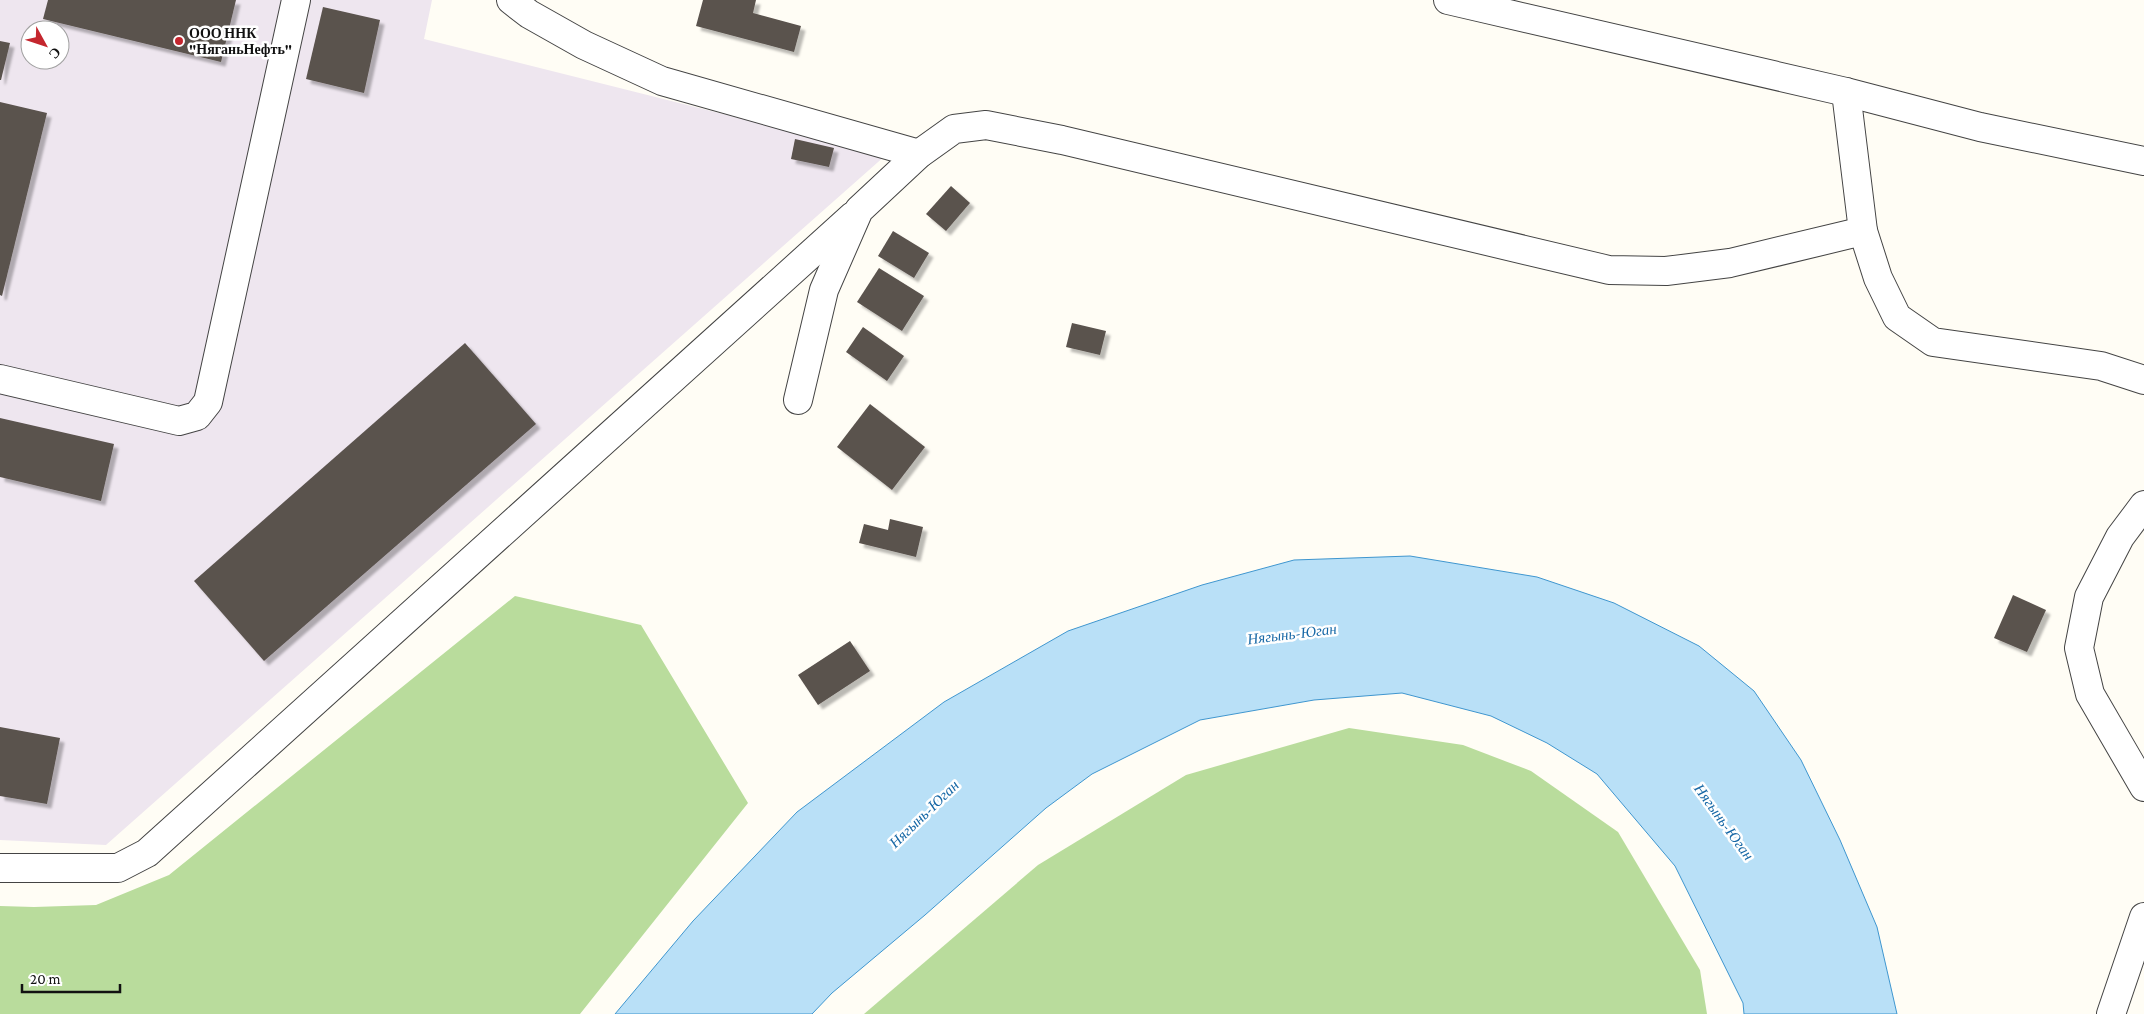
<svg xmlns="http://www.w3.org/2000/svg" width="2144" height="1014" viewBox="0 0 2144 1014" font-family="'Crimson Pro',serif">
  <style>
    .industrial { fill: #eee6ef; fill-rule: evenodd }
    .forest { fill: #b9dc9c }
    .water { fill: #b9e0f7; stroke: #3f96cf }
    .building { fill: #5a524d; filter: url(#shadow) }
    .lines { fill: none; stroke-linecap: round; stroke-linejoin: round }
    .minor-casing { stroke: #444; stroke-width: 30 }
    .minor { stroke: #fff; stroke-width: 28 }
    .poi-dot { fill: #c4262e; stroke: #fff; stroke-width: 2 }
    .labels { text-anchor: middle; stroke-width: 5; stroke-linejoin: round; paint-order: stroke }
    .poi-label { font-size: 14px; font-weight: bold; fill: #111; stroke: #fff; text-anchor: start }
    .water-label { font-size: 15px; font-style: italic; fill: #1768a6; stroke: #fff }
  </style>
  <defs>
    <filter id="shadow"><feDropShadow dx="4.5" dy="4.5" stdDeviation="1" flood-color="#0004"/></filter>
  </defs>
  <rect width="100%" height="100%" fill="#fffdf5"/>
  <path class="industrial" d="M0 0H432L424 39 886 155 106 845 0 840ZM30 30H60V60H30Z"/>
  <g class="forest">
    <polygon points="515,596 641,625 748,803 580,1014 0,1014 0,906 34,907 96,905 169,875"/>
    <polygon points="1349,728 1463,745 1531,771 1618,832 1700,970 1707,1014 864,1014 1038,865 1186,775"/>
  </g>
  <polygon class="water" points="1410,556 1537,577 1614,603 1699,646 1754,691 1801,760 1840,840 1877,927 1897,1014 1744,1014 1743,1003 1675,866 1597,774 1547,743 1491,716 1402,693 1314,700 1200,720 1092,774 1046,808 925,915 832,993 812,1014 615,1014 693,921 797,812 944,702 1068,631 1202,585 1294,560"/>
  <g class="building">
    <polygon points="48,0 236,0 221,62 43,19"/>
    <polygon points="703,0 756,0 753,13 801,26 794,52 696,26"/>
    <polygon points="323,7 380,20 364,93 306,79"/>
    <polygon points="0,41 10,43 1,80 0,80"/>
    <polygon points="0,102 47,113 2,296 0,295"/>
    <polygon points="795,139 834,148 829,167 791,159"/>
    <polygon points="951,186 970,203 946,231 926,214"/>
    <polygon points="893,231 929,253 914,278 878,256"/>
    <polygon points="879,268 924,296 902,331 857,302"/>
    <polygon points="1072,323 1106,331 1100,355 1066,347"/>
    <polygon points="863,327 904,356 887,381 846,352"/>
    <polygon points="465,343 536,424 264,661 194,581"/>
    <polygon points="870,404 925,447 892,490 837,447"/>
    <polygon points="0,418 114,444 101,501 0,477"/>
    <polygon points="890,519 923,527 916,557 859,543 864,524 888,530"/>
    <polygon points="2013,595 2046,610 2027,652 1994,638"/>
    <polygon points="850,641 870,671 818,705 798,675"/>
    <polygon points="0,727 60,738 47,804 0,796"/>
  </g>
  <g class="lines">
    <g class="minor-casing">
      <g id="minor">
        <polyline points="511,0 529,14 584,45 662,81 919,154"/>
        <polyline points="1448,0 1846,92 1980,127 2144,161"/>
        <polyline points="1846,92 1863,231 1878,278 1897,317 1933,342 2101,366 2144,380"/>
        <polyline points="0,379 179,421 197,416 208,402 296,0"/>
        <polyline points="798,400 824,290 859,210 919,154 954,129 986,125 1062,140 1609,270 1666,271 1730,263 1863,231"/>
        <polyline points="2144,505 2120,537 2089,597 2079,648 2090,694 2144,787"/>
        <polyline points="0,868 118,868 147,853 853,216"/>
        <polyline points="2111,1014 2144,917"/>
      </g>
    </g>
    <use href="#minor" class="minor"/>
  </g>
  <circle class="poi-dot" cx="179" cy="41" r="5"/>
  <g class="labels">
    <g class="poi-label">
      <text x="189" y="38">ООО ННК<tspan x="189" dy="16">"НяганьНефть"</tspan></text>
    </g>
    <g class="water-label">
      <text transform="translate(1292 634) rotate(-7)" y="5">Нягынь-Юган</text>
      <text transform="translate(924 814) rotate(-44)" y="5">Нягынь-Юган</text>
      <text transform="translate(1724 822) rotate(54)" y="5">Нягынь-Юган</text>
    </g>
  </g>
  <g transform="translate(45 45) rotate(130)"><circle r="24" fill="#ffffff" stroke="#a0a0a0"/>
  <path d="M0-4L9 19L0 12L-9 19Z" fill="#c4262e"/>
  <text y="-8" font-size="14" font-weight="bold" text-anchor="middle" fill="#111111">С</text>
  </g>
  <path d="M22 984v8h98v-8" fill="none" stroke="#111111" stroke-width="2.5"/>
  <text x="30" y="984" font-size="15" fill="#111111" stroke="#ffffff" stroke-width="4" paint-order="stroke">20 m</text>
</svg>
